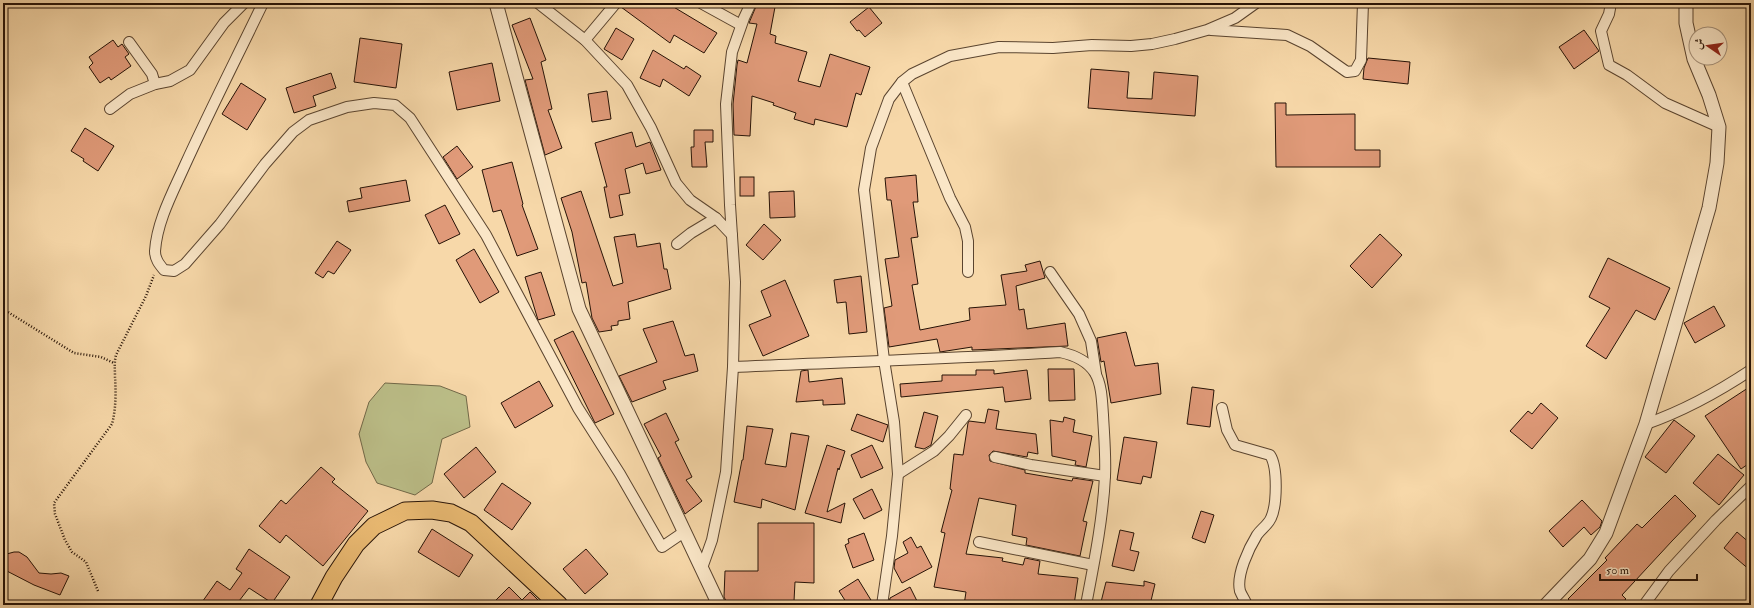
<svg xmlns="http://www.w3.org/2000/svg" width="1754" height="608" viewBox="0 0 1754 608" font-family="'IM FELL Double Pica',Amiri,serif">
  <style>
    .green { fill: #bcbf89; stroke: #716848 }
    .building { fill: #e09a79; stroke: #261206 }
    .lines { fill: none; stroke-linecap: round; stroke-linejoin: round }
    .minor-casing { stroke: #5a442f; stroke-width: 12 }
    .tertiary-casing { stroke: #5a442f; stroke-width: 15 }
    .primary-casing { stroke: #261206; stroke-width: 19 }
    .path { stroke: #261206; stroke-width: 2.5; stroke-dasharray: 1 2; stroke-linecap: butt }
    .minor { stroke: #fae6c7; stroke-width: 10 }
    .tertiary { stroke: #fae6c7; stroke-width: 13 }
    .primary { stroke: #ecbc74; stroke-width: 17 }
  </style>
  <rect width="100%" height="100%" fill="#f7d8a9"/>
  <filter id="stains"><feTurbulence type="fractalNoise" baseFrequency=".005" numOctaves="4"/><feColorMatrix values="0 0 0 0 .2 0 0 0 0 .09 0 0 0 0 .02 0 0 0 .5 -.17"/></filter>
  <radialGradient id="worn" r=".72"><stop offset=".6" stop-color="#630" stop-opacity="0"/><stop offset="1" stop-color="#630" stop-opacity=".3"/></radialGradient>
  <polygon class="green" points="385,383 440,386 466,396 470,427 442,439 432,483 415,495 377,483 366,462 359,434 369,402"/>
  <g class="building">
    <polygon points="622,3 667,3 717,33 704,53 674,35 670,43 621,7"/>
    <polygon points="757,4 775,7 770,34 776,36 775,43 807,52 798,81 820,87 830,54 870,67 861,95 856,93 847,127 815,119 814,125 794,119 796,113 773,105 774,103 752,96 750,136 734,135 733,104 737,65 738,60 747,63 757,24 749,23"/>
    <polygon points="869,7 882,23 865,37 859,30 857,31 850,22"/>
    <polygon points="530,18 546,60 541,62 552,109 548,110 562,148 545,155 525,80 533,79 512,25"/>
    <polygon points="616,28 634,39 622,60 604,49"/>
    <polygon points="1584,30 1599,51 1574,69 1559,47"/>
    <polygon points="360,38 402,44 396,88 354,82"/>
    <polygon points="113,40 118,47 122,44 129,54 125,57 131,66 111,80 109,77 100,83 89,67 93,63 89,57"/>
    <polygon points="653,50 684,69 686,66 701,76 689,96 663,79 660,87 640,78"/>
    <polygon points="1368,58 1410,62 1408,84 1363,79 1364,68"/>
    <polygon points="492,63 500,101 457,110 449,72"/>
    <polygon points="1091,69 1129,72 1127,98 1152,99 1154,72 1198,76 1195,116 1088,108"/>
    <polygon points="331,73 336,88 313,96 316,106 294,113 286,88"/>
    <polygon points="241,83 266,99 247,130 222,114"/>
    <polygon points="607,91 611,119 592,122 588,94"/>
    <polygon points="1275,103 1286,103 1286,115 1355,114 1355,150 1380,150 1380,167 1276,167"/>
    <polygon points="85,128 114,146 98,171 83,161 84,159 71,151"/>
    <polygon points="694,130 713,130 713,142 705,142 707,167 692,167 691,147 694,147"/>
    <polygon points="632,132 636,147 650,142 661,170 646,174 643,163 625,169 630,193 619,195 623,215 610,218 604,187 607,187 595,143"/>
    <polygon points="457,146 473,167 457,179 443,157"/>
    <polygon points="512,162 523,204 522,205 538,249 517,256 501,210 493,212 482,170"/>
    <polygon points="916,175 918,202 913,202 918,237 911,238 918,284 912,285 920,330 970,320 969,308 1006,305 1001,275 1027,271 1025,265 1040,261 1045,278 1016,286 1019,310 1024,309 1027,329 1065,323 1068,346 972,350 972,347 940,352 937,339 889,347 884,308 892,306 885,259 899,257 891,200 887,200 885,178"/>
    <rect x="740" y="177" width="14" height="19"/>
    <polygon points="406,180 410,201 349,212 347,201 362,198 360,188"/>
    <polygon points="581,191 613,286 623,283 614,237 635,234 637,247 660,243 664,269 667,269 671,289 628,302 630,319 618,321 618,325 611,326 612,330 599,332 592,318 586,282 582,283 572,232 561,198"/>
    <polygon points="794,191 795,217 770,218 769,192"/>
    <polygon points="445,205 460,234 439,244 425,215"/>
    <polygon points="764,224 781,240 763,260 746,245"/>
    <polygon points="1380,234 1402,255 1372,288 1350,266"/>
    <polygon points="337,241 351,250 334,274 328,271 323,278 315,273"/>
    <polygon points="474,249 499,292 480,303 456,260"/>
    <polygon points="1608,258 1670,288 1655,320 1636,310 1606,359 1586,346 1610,308 1589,297"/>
    <polygon points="541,272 555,315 538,320 525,277"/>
    <polygon points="861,276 867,332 849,334 846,302 837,303 834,280"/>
    <polygon points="785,280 809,336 763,356 749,325 771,316 761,291"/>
    <polygon points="1714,306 1725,326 1695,343 1684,323"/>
    <polygon points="673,321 685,356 694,354 698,371 663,381 666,389 632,402 619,376 657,362 643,329"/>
    <polygon points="573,331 614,414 595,423 554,340"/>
    <polygon points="1126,332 1135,366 1158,363 1161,394 1111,403 1104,361 1101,362 1097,338"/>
    <polygon points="1048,369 1074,369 1075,400 1049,401"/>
    <polygon points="808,370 809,382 842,378 845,404 823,405 823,400 796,402 801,371"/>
    <polygon points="976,370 994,370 994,374 1027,370 1031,399 1005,402 1003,387 901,397 900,384 942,381 942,375 976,375"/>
    <polygon points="539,381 553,406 515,428 501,403"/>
    <polygon points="1751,386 1751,462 1741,469 1705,416"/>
    <polygon points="1192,387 1214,390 1210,427 1187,424"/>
    <polygon points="1541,403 1558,418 1532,449 1510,431 1528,411 1532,414"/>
    <polygon points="988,409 999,411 996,429 1036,434 1038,454 1028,452 1027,457 993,451 989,455 990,461 1025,470 1025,473 1072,481 1073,478 1093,481 1083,521 1087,522 1080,556 1026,545 1027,538 1012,535 1016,505 979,498 966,554 1003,558 1002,561 1023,565 1025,558 1040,561 1038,574 1078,578 1074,605 964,605 966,592 934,587 945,533 941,532 952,490 950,489 954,454 963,455 968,423 969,421 985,423"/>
    <polygon points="924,412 938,416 931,445 924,449 915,447"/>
    <polygon points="666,413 679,440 675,442 692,477 686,480 702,501 685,514 658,458 661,456 644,424"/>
    <polygon points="857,414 888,425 883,442 851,430"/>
    <polygon points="1064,417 1075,420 1073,432 1092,436 1086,467 1075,465 1076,461 1052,456 1050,420 1063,422"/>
    <polygon points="1674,420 1695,436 1666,473 1645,457"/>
    <polygon points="747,426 773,429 765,464 786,467 791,433 809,436 795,510 762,499 761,508 734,502 742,460 743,460"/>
    <polygon points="1124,437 1157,442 1151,478 1143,476 1141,484 1117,480"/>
    <polygon points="827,445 845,451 839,470 838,468 827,512 845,503 841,523 805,513"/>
    <polygon points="872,445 883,468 861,478 851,455"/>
    <polygon points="476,447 496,472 464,498 444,474"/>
    <polygon points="1718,454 1744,475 1719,505 1693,483"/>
    <polygon points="321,467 335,479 332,482 368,511 323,566 286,535 280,543 259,526 281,500 286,504"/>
    <polygon points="502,483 531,503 512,530 484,510"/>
    <polygon points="872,489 882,510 864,519 853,499"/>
    <polygon points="1675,495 1696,516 1672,541 1622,595 1626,599 1619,605 1574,605 1568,599 1607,560 1605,558 1637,524 1642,528"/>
    <polygon points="1582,500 1602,521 1600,527 1591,535 1584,527 1563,547 1549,531"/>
    <polygon points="1201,511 1214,515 1205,543 1192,538"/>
    <polygon points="758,523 814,523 814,583 795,582 794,601 726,601 724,597 725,571 758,571"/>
    <polygon points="432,529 473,555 459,577 418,552"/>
    <polygon points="1120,530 1134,533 1130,550 1139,552 1134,571 1112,566"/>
    <polygon points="1737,532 1751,544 1751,571 1724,548"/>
    <polygon points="864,533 874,560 853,568 845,545 849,543 848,539"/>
    <polygon points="911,537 917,548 921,546 932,567 902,583 894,568 895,560 908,553 903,542"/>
    <polygon points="249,549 290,577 272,603 249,588 236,605 200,605 217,581 230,590 242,573 236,569"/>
    <polygon points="586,549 608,574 585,594 563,569"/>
    <polygon points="14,552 19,552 27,557 39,573 51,574 61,573 69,576 60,595 34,585 3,569 3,555"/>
    <polygon points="858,579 874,605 848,605 839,591"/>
    <polygon points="1144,581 1155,584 1150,605 1113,605 1101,602 1106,582 1144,586"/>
    <polygon points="509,587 522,600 530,592 543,605 491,605"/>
    <polygon points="910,587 919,605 889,605 890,598"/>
  </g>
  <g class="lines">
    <g class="minor-casing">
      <g id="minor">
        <path d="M263 3C237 57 210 110 185 165 173 192 157 221 155 251 155 259 159 264 164 270L174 271 185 264 220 224 265 164 293 132 309 120 347 107 374 103 395 105 410 118 486 235 578 408 620 474 662 547 684 532"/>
        <polyline points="538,3 585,40 627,85 651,128 676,183 690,200 716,218 732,235"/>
        <polyline points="701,3 741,25"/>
        <polyline points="1611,3 1609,14 1601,31 1609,65 1627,75 1665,103 1719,127"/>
        <polyline points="1211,30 1287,35 1310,46 1347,72 1355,71 1361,60 1363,3"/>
        <polyline points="585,40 616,3"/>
        <polyline points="129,42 152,74 155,84"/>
        <polyline points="902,82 950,198 965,227 968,241 968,272"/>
        <polyline points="110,109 130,94 155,84 170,81 190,70 224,23 244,3"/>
        <polyline points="677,244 691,233 716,218"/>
        <polyline points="1050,272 1079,314 1091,341 1096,374"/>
        <path d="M733 367C842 362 951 359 1060 352 1074 355 1087 360 1095 373 1102 385 1102 402 1103 415 1104 435 1106 456 1105 476 1103 519 1094 563 1086 605"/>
        <path d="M1222 408 1227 430 1235 445 1270 455C1278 467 1277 505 1271 518 1268 525 1261 529 1257 535 1249 548 1236 575 1240 591 1242 596 1245 600 1247 605"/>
        <path d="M1646 424C1683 411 1718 392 1751 370"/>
        <polyline points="995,457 1031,465 1105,476"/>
        <polyline points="898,474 934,451 949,436 966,415"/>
        <polyline points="979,542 1093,565"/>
        <polyline points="702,568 712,540 726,472 733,367 735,282 730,205 726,104 732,52 744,18 751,3"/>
        <polyline points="882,605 892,536 898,474 894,422 884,360 864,190 871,148 889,99 902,82 912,74 950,56 999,47 1053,48 1092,45 1131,46 1152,44 1175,39 1207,30 1235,18 1256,3"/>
        <polyline points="1644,605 1669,571 1716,520 1751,486"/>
      </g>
    </g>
    <g class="tertiary-casing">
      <g id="tertiary">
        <polyline points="496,3 579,309 719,605"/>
        <polyline points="1546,605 1590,559 1606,533 1646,424 1709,208 1717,163 1719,127 1709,95 1694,59 1686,23 1686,3"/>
      </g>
    </g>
    <g class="primary-casing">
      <polyline id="primary" points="319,605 334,577 356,544 374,526 405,511 432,510 451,513 471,523 559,605"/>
    </g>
    <g class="path">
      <polyline points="3,309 74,353 101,357 114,363"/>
      <path d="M98 591 86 562 72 552 65 540 55 514 54 503 112 424C116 409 116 392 115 377 115 369 114 363 116 355L146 296 154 275"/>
    </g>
    <use href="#minor" class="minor"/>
    <use href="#tertiary" class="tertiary"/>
    <use href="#primary" class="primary"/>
  </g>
  <rect width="1754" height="608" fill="none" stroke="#f7d8a9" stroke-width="16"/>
  <rect x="4" y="4" width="1746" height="600" fill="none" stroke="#261206" stroke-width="2"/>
  <rect x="8" y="8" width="1738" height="592" fill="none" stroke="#261206"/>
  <g transform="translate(1708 46) rotate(283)"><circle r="19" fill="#fae6c7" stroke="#a5917a"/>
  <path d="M0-3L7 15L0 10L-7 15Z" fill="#8f2418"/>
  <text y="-6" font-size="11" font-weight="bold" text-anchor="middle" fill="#261206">ش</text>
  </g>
  <path d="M1600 574v6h97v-6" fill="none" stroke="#261206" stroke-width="2"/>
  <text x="1606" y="574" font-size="12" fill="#261206" stroke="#fae6c7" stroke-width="3" paint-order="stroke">50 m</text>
  <rect width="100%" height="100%" filter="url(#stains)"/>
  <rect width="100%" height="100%" fill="url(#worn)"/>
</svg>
